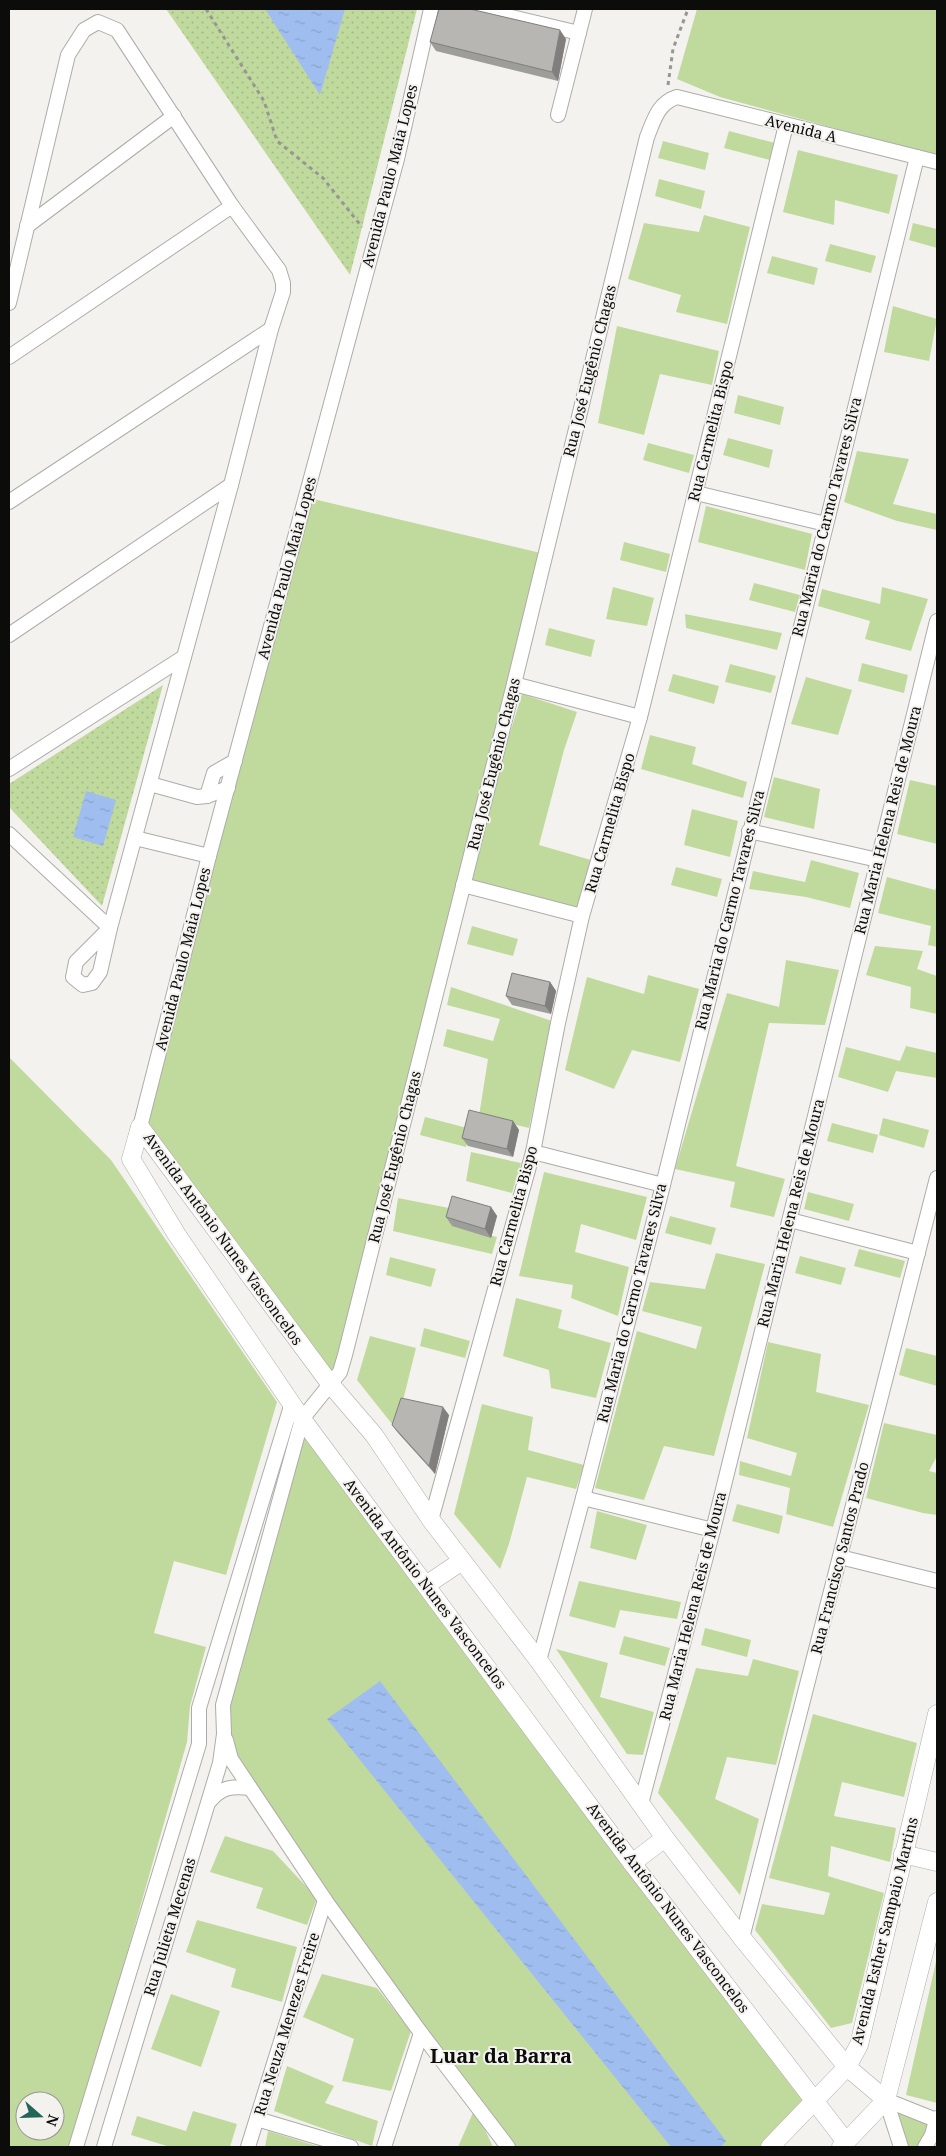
<svg xmlns="http://www.w3.org/2000/svg" width="946" height="2156" viewBox="0 0 946 2156" font-family="'Noto Serif',serif">
  <style>
    .grass { fill: #c0da9e; fill-rule: evenodd }
    .park { fill: url(#park-dots) }
    .water { fill: url(#water-ripples) }
    .lines { fill: none; stroke-linecap: round; stroke-linejoin: round }
    .minor-casing { stroke: #adaca9; stroke-width: 16 }
    .tertiary-casing { stroke: #adaca9; stroke-width: 19 }
    .path { stroke: #989694; stroke-width: 3; stroke-dasharray: 4 4; stroke-linecap: butt }
    .minor { stroke: #fff; stroke-width: 14 }
    .tertiary { stroke: #fff; stroke-width: 18 }
    .wall { fill: #9d9d9a }
    .shaded-wall { fill: #807f7d }
    .building { fill: #b7b6b3; stroke: #807f7d }
    .labels { text-anchor: middle; stroke-width: 4; stroke-linejoin: round; paint-order: stroke }
    .street-label { font-size: 15px; fill: #0c0c0b; stroke: #f4f2ef }
    .district-label { font-size: 20px; font-weight: bold; fill: #0c0c0b; stroke: #f4f2ef }
  </style>
  <defs>
    <pattern id="park-dots" width="8" height="8" patternUnits="userSpaceOnUse" patternTransform="scale(1.25)"><rect width="8" height="8" fill="#c0da9e"/><path d="M2 2h.1M6 6h.1" fill="none" stroke="#a4ba87" stroke-width="1.8" stroke-linecap="round"/></pattern>
    <pattern id="water-ripples" width="26" height="14" patternUnits="userSpaceOnUse" patternTransform="scale(1.25)"><rect width="26" height="14" fill="#9fbeef"/><path d="M2 4q2-2 4 0t4 0M15 11q2-2 4 0t4 0" fill="none" stroke="#88a2cc"/></pattern>
  </defs>
  <rect width="100%" height="100%" fill="#f4f2ef"/>
  <g class="grass">
    <polygon points="697,9 937,9 937,156 720,97 677,79"/>
    <polygon points="729,131 775,143 770,160 724,148"/>
    <polygon points="663,141 709,153 705,170 658,158"/>
    <polygon points="798,150 898,175 889,214 835,200 834,225 783,212"/>
    <polygon points="659,179 705,191 701,209 655,196"/>
    <polygon points="704,215 750,227 727,324 676,312 681,295 628,279 644,223 699,232"/>
    <polygon points="913,223 937,229 937,248 909,240"/>
    <polygon points="830,244 876,256 871,273 825,261"/>
    <polygon points="772,256 818,268 814,285 767,273"/>
    <polygon points="893,306 937,319 929,361 884,352"/>
    <polygon points="617,326 719,351 712,385 660,374 644,435 598,423"/>
    <polygon points="738,395 784,407 780,425 734,413"/>
    <polygon points="728,438 773,450 769,468 723,455"/>
    <polygon points="648,443 694,455 689,473 643,460"/>
    <polygon points="857,451 909,459 893,504 937,514 937,530 897,521 844,502"/>
    <polygon points="305,497 545,554 467,871 522,694 577,712 564,750 539,845 591,860 582,916 464,885 331,1385 140,1127"/>
    <polygon points="706,506 812,534 805,570 698,542"/>
    <polygon points="624,542 670,554 666,572 620,560"/>
    <polygon points="754,583 800,595 795,612 749,600"/>
    <polygon points="613,587 654,598 647,626 606,619"/>
    <polygon points="882,587 928,599 911,651 865,639 870,621 818,606 822,589 880,604"/>
    <polygon points="685,614 782,633 777,650 686,628"/>
    <polygon points="549,628 595,640 591,657 545,645"/>
    <polygon points="862,663 908,675 904,693 858,681"/>
    <polygon points="730,664 776,676 771,693 725,682"/>
    <polygon points="673,674 719,686 714,704 668,691"/>
    <polygon points="806,677 852,690 838,735 791,724"/>
    <polygon points="650,735 696,747 692,764 747,782 743,798 641,769"/>
    <polygon points="774,777 820,789 814,829 764,817"/>
    <polygon points="910,780 937,786 937,844 897,834"/>
    <polygon points="692,809 738,821 730,857 684,845"/>
    <polygon points="811,860 859,873 850,908 806,897 749,889 753,871 805,882"/>
    <polygon points="676,867 722,879 717,897 671,885"/>
    <polygon points="887,877 935,890 937,885 937,947 928,945 931,926 878,913"/>
    <polygon points="472,926 518,939 513,956 467,944"/>
    <polygon points="875,946 923,951 917,969 937,976 937,1014 910,1008 911,987 866,975"/>
    <polygon points="786,960 839,970 825,1025 769,1023 736,1166 785,1179 774,1217 730,1207 735,1182 675,1169 727,993 779,1007"/>
    <polygon points="648,975 699,989 680,1062 632,1050 614,1089 565,1070 587,977 644,994"/>
    <polygon points="451,987 552,1021 529,1128 479,1116 488,1059 443,1046 447,1029 493,1041 500,1019 447,1005"/>
    <polygon points="906,1046 937,1053 937,1078 896,1071 888,1092 838,1077 846,1047 900,1061"/>
    <path d="M9 1057 111 1160 277 1402 226 1575 174 1561 154 1633 206 1647 190 1706 187 1742 72 2147H9ZM25 2101H55V2131H25Z"/>
    <polygon points="425,1117 471,1129 466,1147 420,1135"/>
    <polygon points="883,1118 929,1130 924,1148 879,1135"/>
    <polygon points="832,1123 878,1135 873,1153 827,1141"/>
    <polygon points="471,1152 521,1163 512,1193 466,1181"/>
    <polygon points="544,1172 647,1197 636,1240 581,1224 575,1252 629,1267 618,1316 571,1298 573,1285 519,1276"/>
    <polygon points="808,1192 854,1204 849,1221 804,1209"/>
    <polygon points="398,1198 449,1208 451,1225 497,1237 492,1254 393,1231"/>
    <polygon points="670,1216 716,1228 711,1245 665,1233"/>
    <polygon points="859,1249 905,1261 900,1278 854,1266"/>
    <polygon points="716,1253 765,1264 714,1456 664,1446 644,1500 595,1488 637,1331 696,1349 702,1327 642,1311 650,1282 705,1289"/>
    <polygon points="800,1256 846,1268 841,1285 795,1273"/>
    <polygon points="390,1257 436,1269 431,1287 386,1275"/>
    <polygon points="516,1298 562,1310 558,1328 611,1343 596,1398 551,1388 549,1370 503,1356"/>
    <polygon points="424,1328 470,1341 465,1358 420,1346"/>
    <polygon points="370,1336 416,1348 396,1429 357,1380"/>
    <polygon points="768,1342 821,1354 816,1392 869,1405 833,1527 786,1514 790,1488 739,1475 740,1461 791,1476 797,1453 747,1438"/>
    <polygon points="906,1348 937,1356 937,1386 899,1375"/>
    <polygon points="482,1404 533,1417 528,1450 584,1465 576,1489 527,1477 509,1544 500,1569 454,1514"/>
    <polygon points="302,1419 815,2100 770,2147 508,2147 231,1759 223,1705"/>
    <polygon points="884,1423 937,1435 937,1456 929,1471 937,1473 937,1515 923,1513 866,1498"/>
    <polygon points="737,1504 783,1516 779,1534 732,1521"/>
    <polygon points="597,1511 647,1525 636,1560 590,1548"/>
    <polygon points="579,1581 681,1602 677,1619 620,1610 615,1628 569,1616"/>
    <polygon points="705,1628 751,1640 747,1657 701,1645"/>
    <polygon points="624,1636 670,1648 665,1666 619,1654"/>
    <polygon points="556,1649 608,1663 600,1697 654,1712 643,1755 627,1754"/>
    <polygon points="753,1659 799,1671 776,1765 727,1757 715,1799 759,1819 740,1895 658,1793 696,1668 748,1676"/>
    <polygon points="813,1714 917,1743 904,1797 842,1782 834,1816 896,1828 890,1862 831,1846 828,1876 884,1893 852,2023 831,2028 755,1930 762,1904 824,1915 830,1893 769,1878"/>
    <polygon points="225,1836 273,1851 317,1898 307,1925 256,1908 263,1888 210,1872"/>
    <polygon points="197,1920 297,1947 282,2002 231,1987 236,1969 186,1952"/>
    <polygon points="937,1957 937,2103 906,2095"/>
    <polygon points="322,1974 377,1988 411,2031 391,2091 342,2081 354,2039 303,2017"/>
    <polygon points="171,1994 220,2011 201,2067 151,2049"/>
    <polygon points="287,2066 334,2086 325,2103 378,2121 372,2146 274,2111"/>
    <polygon points="886,2100 929,2116 925,2147 901,2147"/>
    <polygon points="475,2108 493,2147 458,2147"/>
    <polygon points="193,2111 237,2124 230,2147 170,2147 131,2135 137,2116 186,2131"/>
    <polygon points="268,2131 320,2147 265,2147"/>
  </g>
  <g class="park">
    <polygon points="166,9 417,9 350,275"/>
    <polygon points="163,685 102,906 9,807 9,784"/>
  </g>
  <g class="water">
    <polygon points="265,9 345,9 320,95"/>
    <polygon points="86,791 116,800 103,846 73,837"/>
    <polygon points="380,1681 726,2141 721,2147 671,2147 327,1719"/>
  </g>
  <g class="lines">
    <g class="minor-casing">
      <g id="minor">
        <polyline points="478,9 579,33"/>
        <polyline points="558,115 585,9"/>
        <polyline points="27,226 174,116"/>
        <polyline points="9,303 68,55 84,30 98,22 117,30 232,206 279,270 283,283 283,292 271,329 231,485 110,928 100,972 92,983 83,985 73,977 76,962 110,928"/>
        <polyline points="9,357 232,206"/>
        <polyline points="696,493 826,524"/>
        <polyline points="9,502 271,329"/>
        <polyline points="9,635 231,485"/>
        <polyline points="514,684 640,717"/>
        <polyline points="9,769 184,657"/>
        <polyline points="150,784 197,797 207,796 228,788"/>
        <polyline points="207,796 214,773 235,761"/>
        <polyline points="749,831 878,860"/>
        <polyline points="9,834 110,928"/>
        <polyline points="135,838 209,856"/>
        <polyline points="463,885 582,916"/>
        <polyline points="140,1127 209,856 397,159 431,9"/>
        <polyline points="533,1152 663,1185"/>
        <polyline points="790,1220 918,1253"/>
        <polyline points="583,1498 713,1530"/>
        <polyline points="431,1520 533,1152 558,1023 582,916 640,717 786,125"/>
        <polyline points="840,1557 937,1581"/>
        <polyline points="539,1661 583,1498 663,1185 917,157"/>
        <polyline points="226,1740 231,1759 325,1900 421,2033 508,2147"/>
        <path d="M209 1802C221 1787 231 1786 250 1788"/>
        <polyline points="641,1804 713,1530 937,621"/>
        <polyline points="742,1938 937,1178"/>
        <polyline points="886,2100 936,2120 937,2118"/>
        <polyline points="886,2100 901,2147"/>
        <polyline points="257,2119 351,2147"/>
        <polyline points="76,2147 199,1744 199,1708 292,1403"/>
        <path d="M104 2147 220 1763 224 1734 223 1705 302 1419 340 1372 345 1355 514 684 647 137C654 120 658 103 677 97L937 162"/>
        <polyline points="248,2147 325,1900"/>
        <polyline points="384,2147 421,2033"/>
        <polyline points="925,2147 932,2135 936,2120"/>
      </g>
    </g>
    <g class="tertiary-casing">
      <g id="tertiary">
        <polyline points="140,1127 131,1159 177,1235 302,1419 632,1863 846,2142"/>
        <polyline points="140,1127 331,1385 374,1435 431,1520 539,1661 665,1838 742,1938 847,2067 886,2100"/>
        <polyline points="426,1585 462,1561"/>
        <polyline points="903,1854 937,1862"/>
        <polyline points="632,1863 665,1838"/>
        <polyline points="770,2147 847,2067 859,2045 937,1714"/>
        <polyline points="841,2147 886,2100 937,1902"/>
      </g>
    </g>
    <g class="path">
      <polyline points="206,9 264,101 277,141 323,178 362,227"/>
      <polyline points="668,85 673,49 688,9"/>
    </g>
    <use href="#minor" class="minor"/>
    <use href="#tertiary" class="tertiary"/>
  </g>
  <g class="wall">
    <polygon points="566,39 558,81 436,51 430,42"/>
    <polygon points="550,982 556,991 551,1014 512,1005 506,996"/>
    <polygon points="513,1121 519,1130 513,1157 468,1146 462,1138"/>
    <polygon points="491,1207 497,1216 491,1238 452,1226 446,1217"/>
    <polygon points="449,1415 435,1474 398,1433 392,1425"/>
  </g>
  <g class="shaded-wall">
    <polygon points="560,30 566,39 558,81 552,72"/>
    <polygon points="550,982 556,991 551,1014 545,1006"/>
    <polygon points="513,1121 519,1130 513,1157 507,1149"/>
    <polygon points="491,1207 497,1216 491,1238 485,1229"/>
    <polygon points="443,1407 449,1415 435,1474 429,1466"/>
  </g>
  <g class="building">
    <polygon points="439,9 470,9 560,30 552,72 430,42"/>
    <polygon points="512,973 550,982 545,1006 506,996"/>
    <polygon points="469,1110 513,1121 507,1149 462,1138"/>
    <polygon points="452,1196 491,1207 485,1229 446,1217"/>
    <polygon points="401,1398 443,1407 429,1466 392,1425"/>
  </g>
  <g class="labels">
    <g class="street-label">
      <text transform="translate(801 129) rotate(14)" y="5">Avenida A</text>
      <text transform="translate(390 176) rotate(-76)" y="5">Avenida Paulo Maia Lopes</text>
      <text transform="translate(590 371) rotate(-76)" y="5">Rua José Eugênio Chagas</text>
      <text transform="translate(711 431) rotate(-76)" y="5">Rua Carmelita Bispo</text>
      <text transform="translate(827 517) rotate(-76)" y="5">Rua Maria do Carmo Tavares Silva</text>
      <text transform="translate(287 568) rotate(-75)" y="5">Avenida Paulo Maia Lopes</text>
      <text transform="translate(494 764) rotate(-76)" y="5">Rua José Eugênio Chagas</text>
      <text transform="translate(888 820) rotate(-76)" y="5">Rua Maria Helena Reis de Moura</text>
      <text transform="translate(610 823) rotate(-74)" y="5">Rua Carmelita Bispo</text>
      <text transform="translate(730 910) rotate(-76)" y="5">Rua Maria do Carmo Tavares Silva</text>
      <text transform="translate(183 959) rotate(-76)" y="5">Avenida Paulo Maia Lopes</text>
      <text transform="translate(395 1157) rotate(-76)" y="5">Rua José Eugênio Chagas</text>
      <text transform="translate(791 1213) rotate(-76)" y="5">Rua Maria Helena Reis de Moura</text>
      <text transform="translate(514 1216) rotate(-75)" y="5">Rua Carmelita Bispo</text>
      <text transform="translate(223 1239) rotate(54)" y="5">Avenida Antônio Nunes Vasconcelos</text>
      <text transform="translate(632 1303) rotate(-76)" y="5">Rua Maria do Carmo Tavares Silva</text>
      <text transform="translate(840 1558) rotate(-76)" y="5">Rua Francisco Santos Prado</text>
      <text transform="translate(425 1584) rotate(53)" y="5">Avenida Antônio Nunes Vasconcelos</text>
      <text transform="translate(693 1606) rotate(-76)" y="5">Rua Maria Helena Reis de Moura</text>
      <text transform="translate(668 1908) rotate(53)" y="5">Avenida Antônio Nunes Vasconcelos</text>
      <text transform="translate(170 1927) rotate(-73)" y="5">Rua Julieta Mecenas</text>
      <text transform="translate(885 1931) rotate(-76)" y="5">Avenida Esther Sampaio Martins</text>
      <text transform="translate(287 2024) rotate(-73)" y="5">Rua Neuza Menezes Freire</text>
    </g>
    <g class="district-label">
      <text x="501" y="2063">Luar da Barra</text>
    </g>
  </g>
  <rect width="946" height="2156" fill="none" stroke="#0c0c0b" stroke-width="20"/>
  <g transform="translate(40 2116) rotate(110)"><circle r="24" fill="#f4f2ef" stroke="#979694"/>
  <path d="M0-4L9 19L0 12L-9 19Z" fill="#236657"/>
  <text y="-8" font-size="14" font-weight="bold" text-anchor="middle" fill="#0c0c0b">N</text>
  </g>
</svg>
